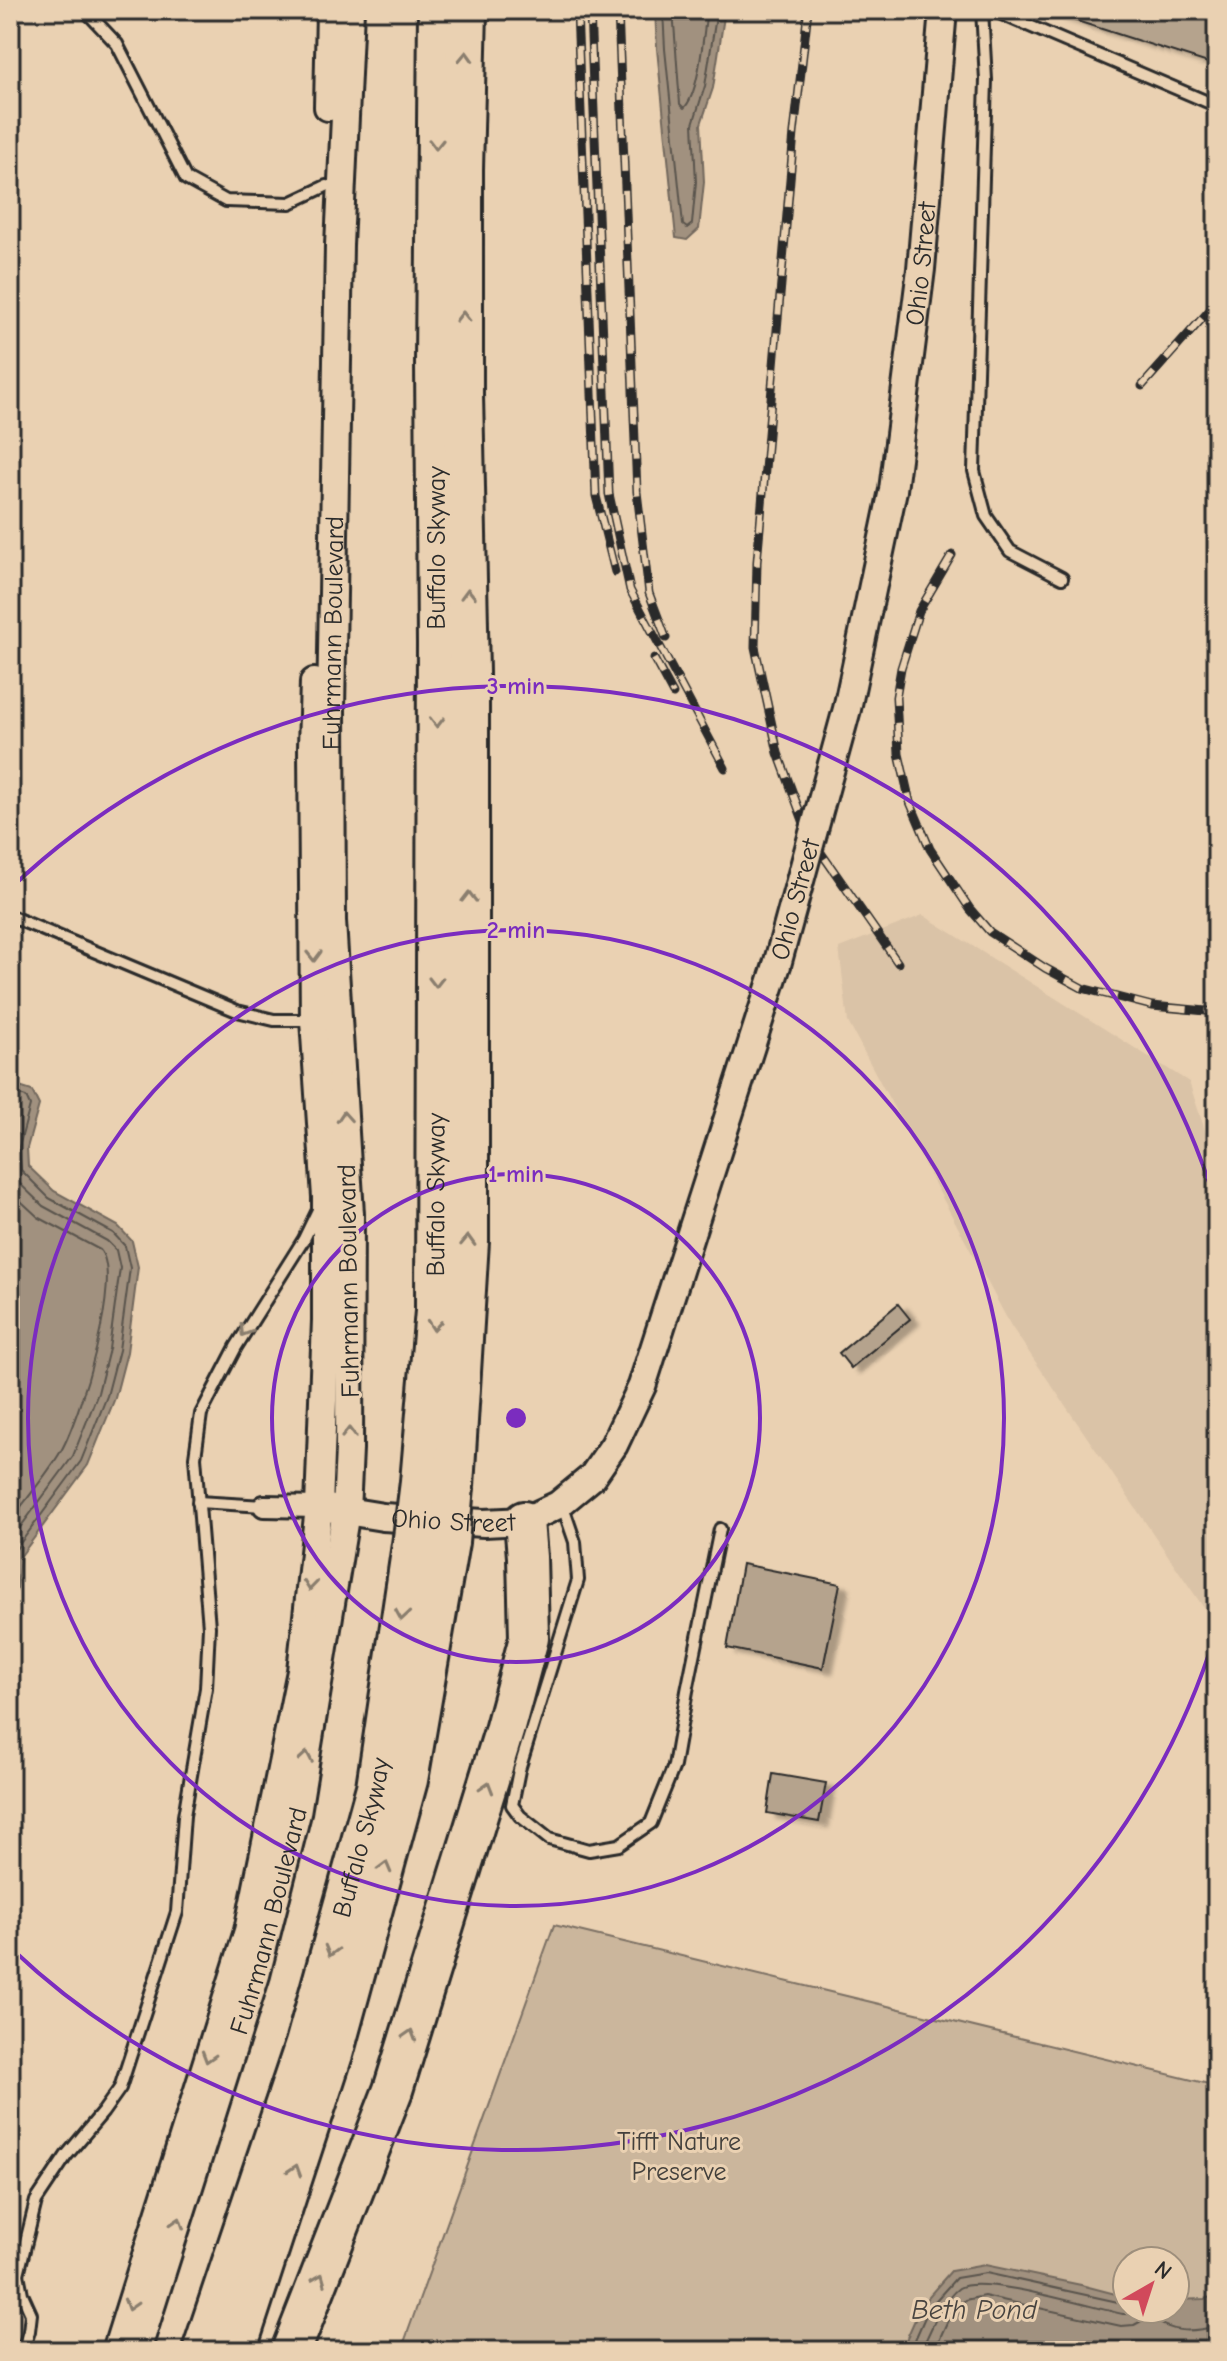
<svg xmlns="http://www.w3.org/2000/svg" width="1227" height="2361" viewBox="0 0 1227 2361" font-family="'Comic Neue',sans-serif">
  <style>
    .built { fill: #dac3a7 }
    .green { fill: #cbb69c; stroke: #7b7064; stroke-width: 2; fill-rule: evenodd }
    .water { fill: #a1917f; stroke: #72685d; stroke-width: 2 }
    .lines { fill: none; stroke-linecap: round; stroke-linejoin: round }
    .shore { stroke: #5a544d; stroke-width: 2 }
    .building { fill: #b5a38d; stroke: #2b2b2b; stroke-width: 2; filter: url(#shadow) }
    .service-casing { stroke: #2b2b2b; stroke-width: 16 }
    .minor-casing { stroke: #2b2b2b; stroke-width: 26 }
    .tertiary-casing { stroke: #2b2b2b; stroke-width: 32 }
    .motorway-casing { stroke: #2b2b2b; stroke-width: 44 }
    .service { stroke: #ead1b2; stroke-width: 10 }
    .minor { stroke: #ead1b2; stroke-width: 20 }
    .tertiary { stroke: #ead1b2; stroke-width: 26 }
    .motorway { stroke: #ead1b2; stroke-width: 38 }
    .rail-casing { stroke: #2b2b2b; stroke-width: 9 }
    .rail { stroke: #ead1b2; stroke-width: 6; stroke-dasharray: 18; stroke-linecap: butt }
    .tertiary-bridge-casing { stroke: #2b2b2b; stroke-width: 32; stroke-linecap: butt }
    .motorway-bridge-casing { stroke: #2b2b2b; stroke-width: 44; stroke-linecap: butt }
    .tertiary-bridge { stroke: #ead1b2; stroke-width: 26 }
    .motorway-bridge { stroke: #ead1b2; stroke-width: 38 }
    .oneway { stroke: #8a7e6e }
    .ring { fill: none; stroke: #7b2cbf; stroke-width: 4 }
    .labels { text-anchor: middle; stroke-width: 6; stroke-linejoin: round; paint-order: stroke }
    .street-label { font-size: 26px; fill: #2b2b2b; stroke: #ead1b2 }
    .park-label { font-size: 26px; fill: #43403c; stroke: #ead1b2 }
    .water-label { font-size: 28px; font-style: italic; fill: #484440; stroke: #ead1b2 }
    .centre { fill: #7b2cbf; stroke: #ead1b2; stroke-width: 4 }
    .ring-label { font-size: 24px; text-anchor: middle; font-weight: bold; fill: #7b2cbf; stroke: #ead1b2; stroke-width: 6; stroke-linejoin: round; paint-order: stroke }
  </style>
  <defs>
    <filter id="shadow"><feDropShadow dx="9" dy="5" stdDeviation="2" flood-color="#0004"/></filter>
  </defs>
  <rect width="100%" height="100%" fill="#ead1b2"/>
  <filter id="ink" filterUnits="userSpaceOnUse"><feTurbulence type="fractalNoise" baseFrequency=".0125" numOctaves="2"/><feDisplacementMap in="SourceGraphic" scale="16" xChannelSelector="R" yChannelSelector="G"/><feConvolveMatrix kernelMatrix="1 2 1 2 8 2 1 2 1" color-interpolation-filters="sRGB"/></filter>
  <g filter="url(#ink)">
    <polygon class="built" points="923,915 1189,1082 1217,1167 1217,1627 1011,1326 848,1022 839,948"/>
    <path class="green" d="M554 1925 1217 2086V2351H401ZM1127 2261H1175V2309H1127Z"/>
    <g class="water">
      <polygon points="655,10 725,10 713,88 701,124 704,182 699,229 687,240 676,238 657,49"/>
      <polygon points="10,1084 32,1091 39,1105 27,1148 28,1166 54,1191 118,1226 132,1241 138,1267 127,1352 115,1398 88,1465 20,1557 17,1588 10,1606"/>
      <polygon points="985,2265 1081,2285 1127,2297 1127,2309 1175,2309 1175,2300 1204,2299 1217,2295 1217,2351 901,2351 922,2304 951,2271"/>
    </g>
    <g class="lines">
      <g class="shore">
        <polyline points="663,10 665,49 683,225 687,228 692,224 696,182 693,124 705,86 717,10"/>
        <path d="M673 10 680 104 684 108C700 93 703 33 707 10"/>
        <polyline points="10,1092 26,1097 30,1106 19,1147 21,1170 49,1198 113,1233 125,1246 130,1268 119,1350 107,1396 81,1461 13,1553 10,1578"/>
        <polyline points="10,1168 15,1179 43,1206 107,1241 116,1250 120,1268 109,1349 98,1393 73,1456 10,1541"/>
        <path d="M10 1191 38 1217 100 1250C124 1276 79 1420 61 1451 47 1475 27 1498 10 1521"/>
        <polyline points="910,2351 929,2308 956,2278 986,2273 1127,2304"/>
        <path d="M921 2351C929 2333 943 2299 959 2288 982 2274 1093 2308 1123 2314H1130L1139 2309"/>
        <path d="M934 2351 948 2320 965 2300 984 2296 1121 2326 1134 2325 1149 2317C1172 2333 1190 2333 1217 2326"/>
      </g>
    </g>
    <g class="building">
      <polygon points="1055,10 1217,10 1217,66 1055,14"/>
      <polygon points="898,1304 910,1319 851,1368 839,1353"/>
      <polygon points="742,1564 840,1584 823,1668 727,1648"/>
      <polygon points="773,1774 826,1783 819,1822 767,1813"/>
    </g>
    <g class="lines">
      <g class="service-casing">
        <g id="service">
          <polyline points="85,10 117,44 186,179 226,201 290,203 326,186"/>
          <polyline points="982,10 986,80 974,471 986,516 1010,551 1062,578"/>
          <polyline points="992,10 1217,106"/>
          <polyline points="10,916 237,1011 274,1020 312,1020"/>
          <polyline points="198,1502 264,1506"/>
          <polyline points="562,1504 575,1542 578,1580 519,1770 512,1805 520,1816 549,1839 589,1850 619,1845 651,1823 674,1766 687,1691 720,1529"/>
          <polyline points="18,2274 22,2294 31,2314 29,2331 23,2351"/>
          <polyline points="10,2288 18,2274 36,2201 66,2156 103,2112 120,2088 177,1912 184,1816 206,1688 209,1627 195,1457 201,1414 236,1347 304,1239 318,1210"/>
        </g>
      </g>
      <g class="minor-casing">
        <polyline id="minor" points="264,1506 319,1507"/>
      </g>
      <g class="tertiary-casing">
        <g id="tertiary">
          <polyline points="328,107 330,10"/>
          <path id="s1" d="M893 490 921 269 943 10"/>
          <path id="s2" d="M328 1508 383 1517 484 1523 524 1521 558 1505 592 1477 614 1445 642 1386 777 965"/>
          <polyline points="116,2351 248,1931 301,1671 319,1507 326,1320 326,1197 314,1020 312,747 314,682"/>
          <path id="s3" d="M137 2351 256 1975 297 1813 346 1511 349 1449 350 1214 332 921 331 710 339 245 350 10"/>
        </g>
      </g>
      <g class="motorway-casing">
        <g id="motorway">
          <path id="s4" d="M420 1482 435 1311 437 644 435 362 438 10"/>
          <polyline points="454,1486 469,1241 469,672 463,395 463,169 467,10"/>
          <path id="s5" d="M202 2351 305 2044 376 1787 413 1538"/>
          <polyline points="236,2351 334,2051 408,1780 449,1542"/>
          <polyline points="291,2351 393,2090 504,1731 529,1638 527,1557 524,1521"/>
        </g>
      </g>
      <use href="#service" class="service"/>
      <use href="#minor" class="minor"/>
      <use href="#tertiary" class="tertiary"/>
      <use href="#motorway" class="motorway"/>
      <g class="rail-casing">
        <g id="rail">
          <polyline points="577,10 596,496 615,572"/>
          <polyline points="590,10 609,494 630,590 725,768"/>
          <polyline points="618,10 637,492 649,593 666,638"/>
          <polyline points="808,10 794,133 757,562 755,647 778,753 808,834 898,963"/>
          <polyline points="1142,386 1217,302"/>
          <polyline points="952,555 919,611 901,668 896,697 899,754 910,802 930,849 970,909 990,932 1045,968 1082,988 1152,1006 1217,1012"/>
          <polyline points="654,659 673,694"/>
        </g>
      </g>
      <use href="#rail" class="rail"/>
      <g class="tertiary-bridge-casing">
        <g id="tertiary-bridge">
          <path id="s6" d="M777 965 847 709 893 490"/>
        </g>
      </g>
      <g class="motorway-bridge-casing">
        <g id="motorway-bridge">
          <polyline points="413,1538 420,1482"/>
          <polyline points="449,1542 454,1486"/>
        </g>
      </g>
      <use href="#tertiary-bridge" class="tertiary-bridge"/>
      <use href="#motorway-bridge" class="motorway-bridge"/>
    </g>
    <defs><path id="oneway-chevron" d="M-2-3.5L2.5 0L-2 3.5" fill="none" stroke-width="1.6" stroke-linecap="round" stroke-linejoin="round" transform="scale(2)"/></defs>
    <g class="oneway">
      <use href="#oneway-chevron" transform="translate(466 57) rotate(-88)"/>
      <use href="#oneway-chevron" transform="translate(436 144) rotate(91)"/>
      <use href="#oneway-chevron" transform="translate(463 317) rotate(-90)"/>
      <use href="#oneway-chevron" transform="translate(468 594) rotate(-91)"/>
      <use href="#oneway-chevron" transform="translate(437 722) rotate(90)"/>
      <use href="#oneway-chevron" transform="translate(469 897) rotate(-90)"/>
      <use href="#oneway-chevron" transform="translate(314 956) rotate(89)"/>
      <use href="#oneway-chevron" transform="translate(436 982) rotate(90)"/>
      <use href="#oneway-chevron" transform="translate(344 1117) rotate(-94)"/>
      <use href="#oneway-chevron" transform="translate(468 1241) rotate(-88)"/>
      <use href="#oneway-chevron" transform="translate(434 1325) rotate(95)"/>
      <use href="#oneway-chevron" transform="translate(245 1331) rotate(122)"/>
      <use href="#oneway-chevron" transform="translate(349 1433) rotate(-90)"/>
      <use href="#oneway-chevron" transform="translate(310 1585) rotate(96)"/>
      <use href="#oneway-chevron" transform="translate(402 1615) rotate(99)"/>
      <use href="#oneway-chevron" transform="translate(306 1757) rotate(-80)"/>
      <use href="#oneway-chevron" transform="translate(487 1787) rotate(-73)"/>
      <use href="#oneway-chevron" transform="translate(385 1867) rotate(-75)"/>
      <use href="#oneway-chevron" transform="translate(331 1951) rotate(105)"/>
      <use href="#oneway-chevron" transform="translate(410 2035) rotate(-73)"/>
      <use href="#oneway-chevron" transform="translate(208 2057) rotate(107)"/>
      <use href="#oneway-chevron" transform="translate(295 2170) rotate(-72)"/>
      <use href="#oneway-chevron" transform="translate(178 2223) rotate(-72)"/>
      <use href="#oneway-chevron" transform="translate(320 2279) rotate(-68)"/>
      <use href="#oneway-chevron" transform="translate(130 2305) rotate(107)"/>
    </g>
  </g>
  <g class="ring">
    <circle cx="516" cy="1418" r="244"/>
    <circle cx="516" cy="1418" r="488"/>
    <path d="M1216 1632A732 732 0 0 1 12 1949M12 887A732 732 0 0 1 1216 1204"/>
  </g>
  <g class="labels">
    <g class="street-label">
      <text dy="9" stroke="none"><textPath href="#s1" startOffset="228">Ohio Street</textPath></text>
      <text transform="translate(436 548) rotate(-90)" y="9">Buffalo Skyway</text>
      <text dy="9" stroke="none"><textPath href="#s3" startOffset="1746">Fuhrmann Boulevard</textPath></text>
      <text dy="9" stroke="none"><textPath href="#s6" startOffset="68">Ohio Street</textPath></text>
      <text dy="9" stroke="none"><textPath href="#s4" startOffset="288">Buffalo Skyway</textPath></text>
      <text transform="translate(348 1281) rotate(-91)" y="9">Fuhrmann Boulevard</text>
      <text dy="9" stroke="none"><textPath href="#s2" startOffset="126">Ohio Street</textPath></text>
      <text dy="9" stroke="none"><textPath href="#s5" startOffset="538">Buffalo Skyway</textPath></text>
      <text dy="9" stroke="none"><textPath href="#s3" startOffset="450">Fuhrmann Boulevard</textPath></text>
    </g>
    <g class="park-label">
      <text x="679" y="2150">Tifft Nature<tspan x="679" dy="30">Preserve</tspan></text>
    </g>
    <g class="water-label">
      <text x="974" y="2319">Beth Pond</text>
    </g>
  </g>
  <circle cx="516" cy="1418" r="12" class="centre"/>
  <g class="ring-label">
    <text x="516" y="694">3 min</text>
    <text x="516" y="938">2 min</text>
    <text x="516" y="1182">1 min</text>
  </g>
  <rect width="1227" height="2361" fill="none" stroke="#ead1b2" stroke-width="40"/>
  <rect x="20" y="20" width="1187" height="2321" fill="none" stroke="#2b2b2b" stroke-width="3" filter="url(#ink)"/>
  <g transform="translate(1151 2285) rotate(39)"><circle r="38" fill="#ead1b2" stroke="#9e8f7c" stroke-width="2"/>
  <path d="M0-6L14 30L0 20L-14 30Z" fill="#d1495b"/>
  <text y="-12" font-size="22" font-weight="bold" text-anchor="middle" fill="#2b2b2b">N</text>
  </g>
</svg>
